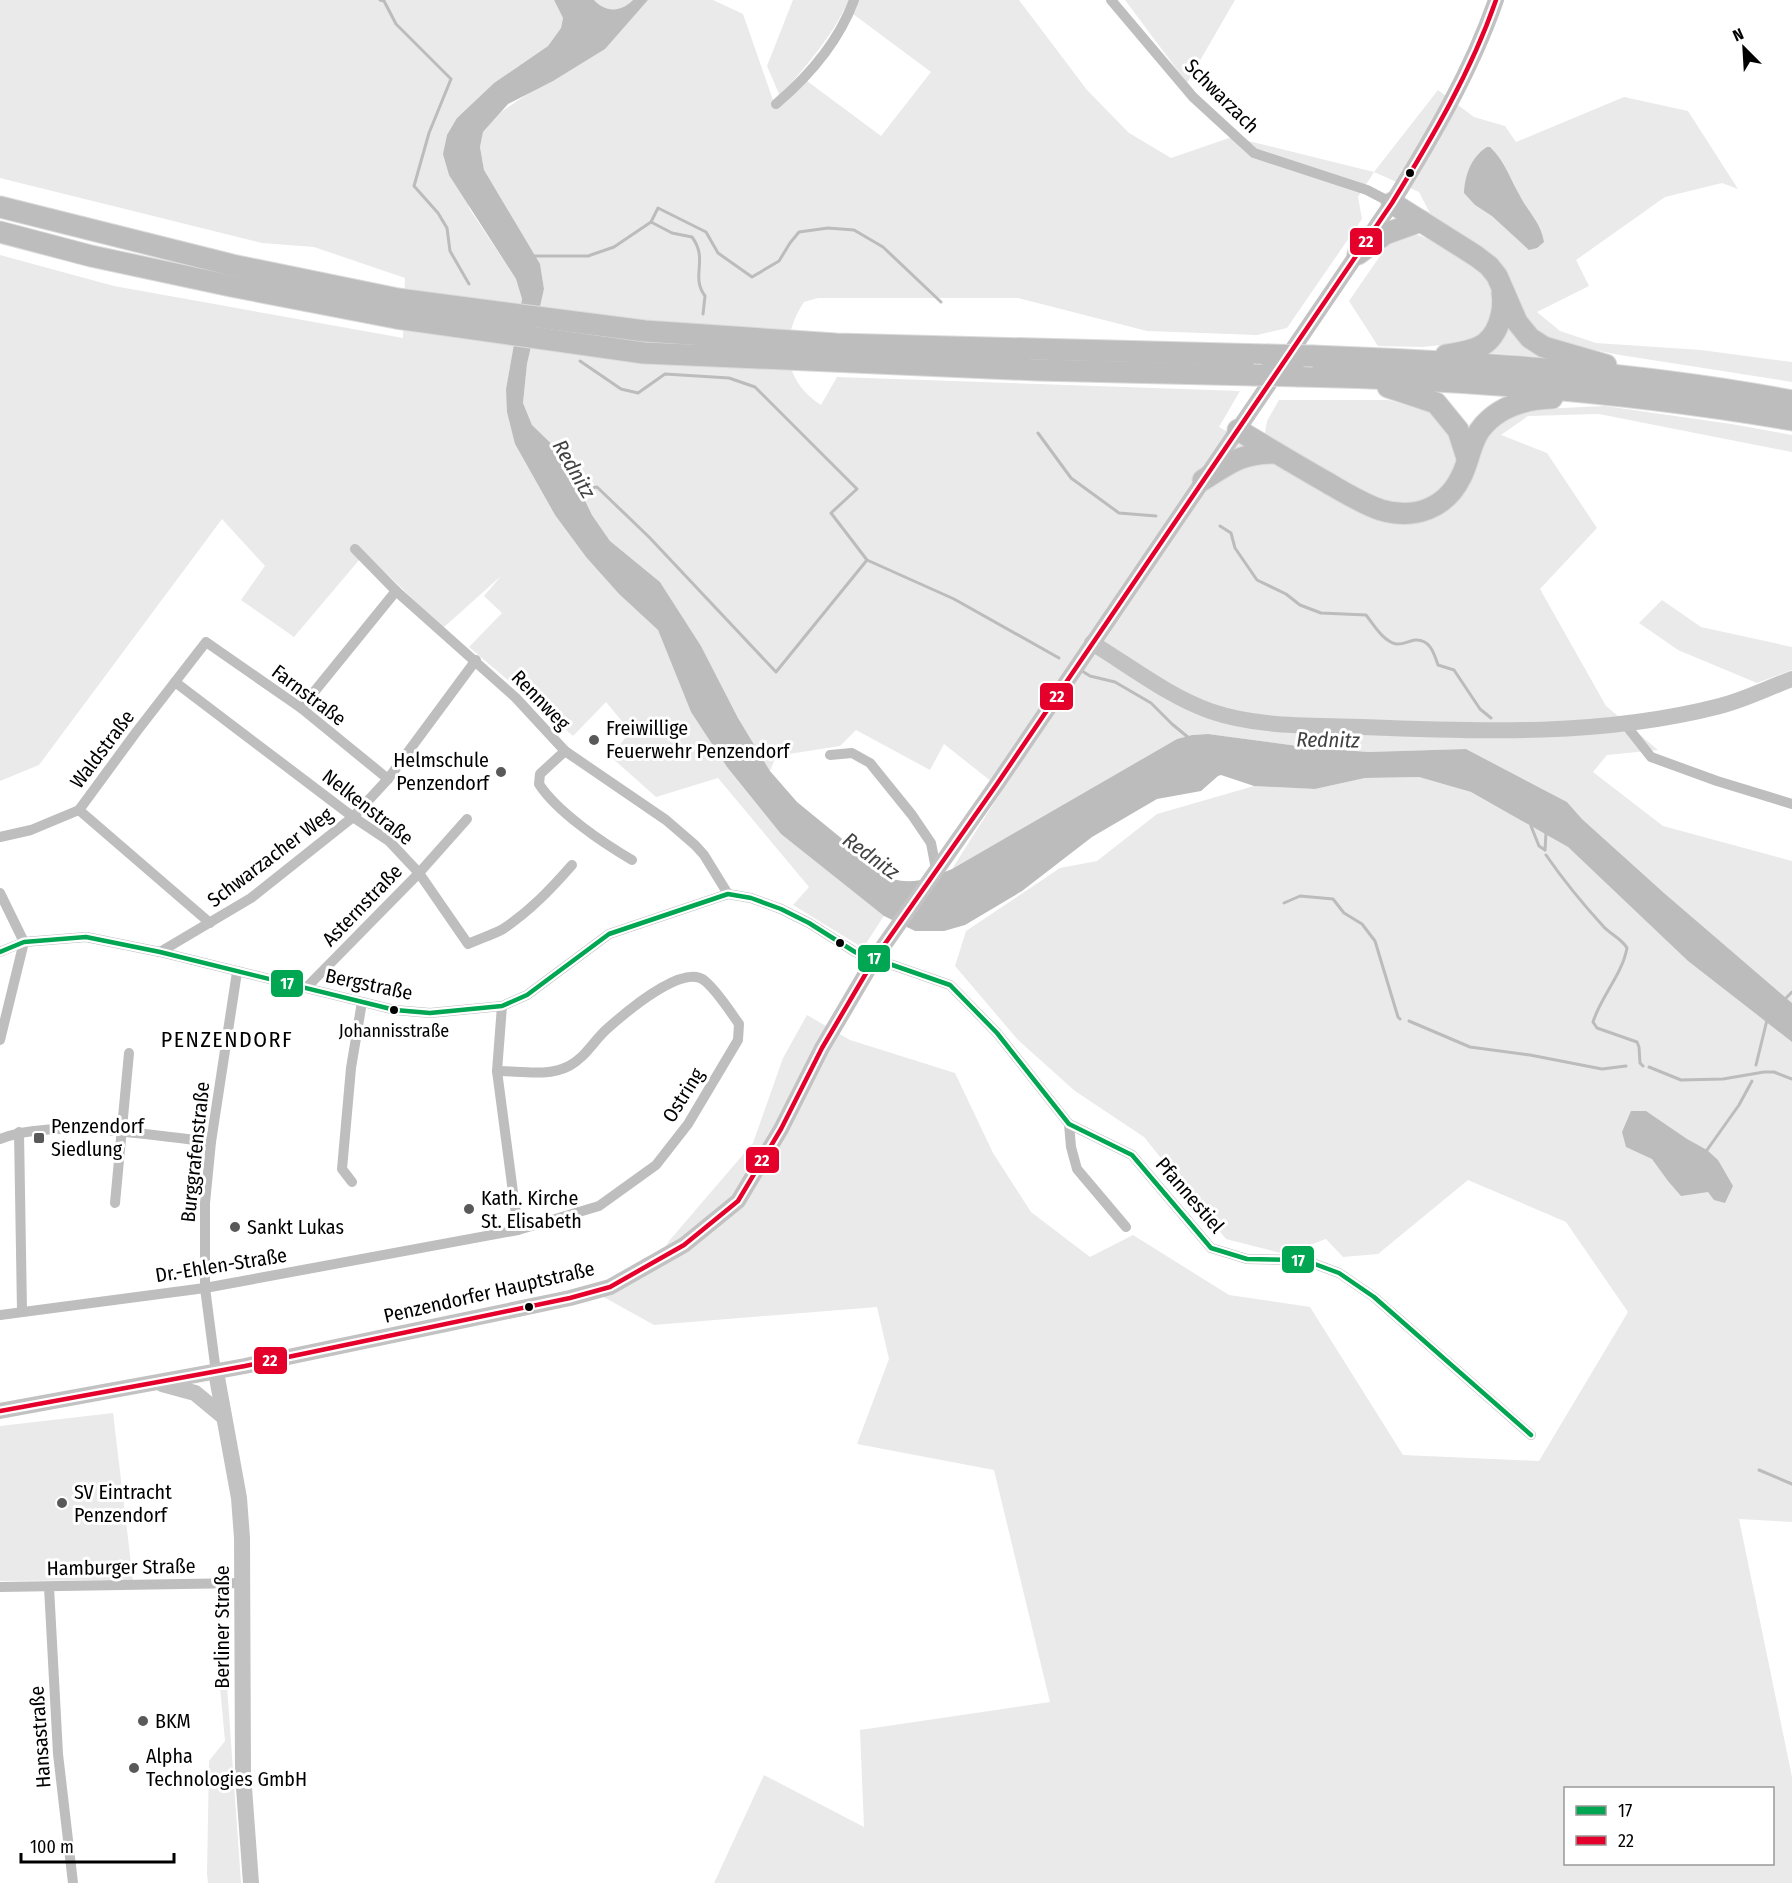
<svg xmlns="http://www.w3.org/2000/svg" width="1792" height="1883" viewBox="0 0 1792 1883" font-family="'Fira Sans Condensed',sans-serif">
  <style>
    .green { fill: #eaeaea; fill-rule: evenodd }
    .water { fill: #bcbcbc }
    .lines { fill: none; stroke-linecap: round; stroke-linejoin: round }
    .stream { stroke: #bcbcbc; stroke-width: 3 }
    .highway-casing { stroke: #dbdbdb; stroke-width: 23 }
    .street { stroke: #bebebe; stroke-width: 10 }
    .secondary { stroke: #c2c2c2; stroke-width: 16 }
    .highway { stroke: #bdbdbd; stroke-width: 21 }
    .highway-bridge-casing { stroke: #dbdbdb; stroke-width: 23; stroke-linecap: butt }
    .highway-bridge { stroke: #bdbdbd; stroke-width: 21 }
    .bus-1-casing { stroke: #fff; stroke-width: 9 }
    .bus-2-casing { stroke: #fff; stroke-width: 9 }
    .bus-1 { stroke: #00a651; stroke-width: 4.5 }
    .bus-2 { stroke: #e4002b; stroke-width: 4.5 }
    .bus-dot { fill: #000; stroke: #fff; stroke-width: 2 }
    .poi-dot { fill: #595959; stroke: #fff; stroke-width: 2 }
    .labels { text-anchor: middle; stroke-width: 6; stroke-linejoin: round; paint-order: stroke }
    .bus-label { font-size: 18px; fill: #000; stroke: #fff }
    .street-label { font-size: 20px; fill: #000; stroke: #fff }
    .poi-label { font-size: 20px; fill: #000; stroke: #fff; text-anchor: start }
    .water-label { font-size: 21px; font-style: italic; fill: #414141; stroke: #fff }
    .quarter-label { font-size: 22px; letter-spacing: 1.5px; fill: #000; stroke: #fff }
    .line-badge { stroke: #fff; stroke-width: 2 }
    .badge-label { font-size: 16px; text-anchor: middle; font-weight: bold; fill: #fff }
  </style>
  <rect width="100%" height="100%" fill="#fff"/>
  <g class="green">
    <polygon points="0,0 554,0 563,18 561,28 548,46 494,83 457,118 469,208 516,279 522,299 506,389 515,444 555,515 586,557 619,594 658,630 691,712 727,767 755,802 781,834 884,916 863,948 793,905 809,887 718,778 656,797 611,757 630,731 606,702 573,736 469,647 502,613 484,596 501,576 443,628 365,553 294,637 241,600 265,566 222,519 39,765 0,781 0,255 114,286 403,338 405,278 314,247 262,243 0,178"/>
    <path d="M594 0H633C621 12 606 13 594 0Z"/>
    <path d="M648 0H713L743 14 774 103 803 78 881 136 931 72 853 14 859 0H1019L1087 90 1129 133 1171 158 1232 137 1374 172 1438 90 1474 117 1505 126 1516 142 1624 97 1688 111 1738 189 1722 183 1665 197 1576 260 1589 286 1537 312 1560 331 1596 343 1701 350 1792 362V382L1620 355 1568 345 1553 358 1478 352 1468 342 1423 347 1378 346 1349 301 1391 240 1416 234 1448 248 1419 192 1374 172 1358 197 1362 219 1287 328 1257 335 1147 331 1018 298H818L804 302C780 338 782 380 821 405L837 377 1240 391 1219 427 1262 451 1267 421 1279 400H1389L1492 432 1517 410 1605 406 1731 424 1792 435V452L1599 414 1528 416 1501 435 1547 453 1597 528 1540 589 1606 706 1658 750 1607 755 1593 772 1663 826 1792 861V1003L1664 893 1582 819 1567 802 1466 749 1368 752 1305 747 1208 734 1192 735 1177 739 952 869 1002 790 944 744 930 770 856 730 840 746 776 756 770 771 738 718 701 646 660 582 610 541 592 515 563 455 532 425 523 403 527 364 544 289 540 265 495 191 484 170 480 147 483 132 501 112 620 31Z"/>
    <path d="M793 0H849C832 37 806 66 780 96L767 66Z"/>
    <polygon points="1125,0 1235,0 1187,83"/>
    <polygon points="1662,600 1701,627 1792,647 1792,670 1757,683 1678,650 1639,623"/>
    <path d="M1419 777 1471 792 1568 847 1688 961 1792 1042V1522L1739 1519 1792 1777V1883H714L764 1775 864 1827 860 1730 1050 1702 994 1470 857 1444 889 1359 877 1307 654 1325 600 1295 652 1269 669 1241 753 1143 783 1058 807 1015 850 1040 955 1073 993 1153 1031 1212 1090 1257 1133 1235 1229 1295 1310 1307 1403 1455 1539 1461 1628 1312 1566 1222 1468 1180 1378 1254 1343 1257 1326 1239 1285 1254 1226 1239 1144 1137 1075 1091 1018 1040 955 966 966 931 1060 868 1097 861 1157 814 1254 786 1315 789 1365 778ZM1566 1788H1772V1864H1566Z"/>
    <polygon points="113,1413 133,1580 0,1581 0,1426"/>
    <polygon points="224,1643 241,1883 208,1883 207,1874 209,1761 225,1741 216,1644"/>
  </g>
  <g class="water">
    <path d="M554 0H594C606 13 621 12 633 0H648L605 49 553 81 508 104 483 132 480 147 484 170 540 264 544 289 527 364 523 403 532 425 563 455 592 515 610 541 660 582 701 646 738 718 770 771 797 802 890 878C912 886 931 878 952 869L1177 739 1192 735 1208 734 1305 747 1368 752 1466 749 1567 802 1582 819 1664 893 1792 1003V1042L1688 961 1568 847 1471 792 1419 777 1365 778 1315 789 1254 786 1221 775 1218 776 1201 791 1157 799 1092 837 1022 891 965 925 944 931H915L884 916 781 834 727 767 691 712 658 630 619 594 586 557 555 515 515 444 507 412 506 389 522 299 516 279 449 175 443 154 447 135 457 118 494 83 548 46 561 28 563 18Z"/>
    <path d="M1487 147H1490C1505 161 1510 179 1520 196 1528 212 1541 223 1544 242L1537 248 1529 250 1492 216 1475 205 1464 193C1465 175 1471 157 1487 147Z"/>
    <polygon points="1631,1111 1646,1111 1687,1139 1707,1150 1718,1160 1733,1186 1725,1203 1714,1200 1708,1192 1681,1196 1668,1181 1652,1159 1626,1147 1622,1132"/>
  </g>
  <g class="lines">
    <g class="stream">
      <polyline points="380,0 384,1 396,24 451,79 429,133 414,186 438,213 447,228 450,251 469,284"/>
      <path d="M651 222 672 233 692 237C709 260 690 276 705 296L703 314"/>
      <polyline points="533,256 588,256 614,247 651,222 658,208 706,232 718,253 752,277 779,261 790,243 799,232 828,228 854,230 883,247 941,302"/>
      <polyline points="580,361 621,389 638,393 665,374 729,378 755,387 857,489 831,513 867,560 954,599 1059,658"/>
      <polyline points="1038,433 1071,478 1119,513 1156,516"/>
      <polyline points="580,490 597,487 649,537 776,672 867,560"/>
      <path d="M1220 526 1231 533 1235 548 1257 580 1286 594 1300 605 1321 613 1366 615C1374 625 1383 641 1396 644 1403 645 1408 641 1415 640 1430 639 1434 653 1438 665L1454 670 1480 709 1491 718"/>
      <polyline points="1082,671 1090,676 1115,682 1151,703 1172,724 1189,738"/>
      <polyline points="1531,826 1539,846 1545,850"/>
      <polyline points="1545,850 1546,833"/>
      <path d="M1546 855C1564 881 1582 903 1603 926 1610 934 1622 939 1627 948 1622 975 1601 996 1593 1022L1597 1028 1637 1042 1639 1047 1640 1063 1643 1066"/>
      <polyline points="1284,903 1300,896 1333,899 1344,913 1362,924 1375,941 1398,1017 1400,1019"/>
      <polyline points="1785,999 1792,992"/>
      <polyline points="1409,1021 1470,1047 1530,1055 1602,1069 1626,1066"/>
      <polyline points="1756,1065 1767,1020"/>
      <polyline points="1649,1067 1681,1080 1723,1079 1764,1072 1774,1072 1792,1079"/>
      <polyline points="1707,1150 1739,1105 1752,1081"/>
      <polyline points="1759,1470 1792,1484"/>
    </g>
    <g class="highway-casing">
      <g id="highway">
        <polyline points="1392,203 1476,256 1489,266 1497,276 1517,322 1530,338 1544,347 1606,365"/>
        <polyline points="0,207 232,265 398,299 645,331 836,344 1267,355"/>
        <polyline points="0,232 91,256 231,286 396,318 644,353 1037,370 1253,375"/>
        <polyline points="1358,254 1385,234 1421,221"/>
        <path d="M1446 355C1457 353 1469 352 1479 347 1498 338 1505 312 1502 292"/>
        <path d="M1313 356C1473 362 1634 371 1792 401"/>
        <path d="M1299 376C1464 379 1630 392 1792 420"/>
        <polyline points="1388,387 1436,403 1458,430 1467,458"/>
        <path d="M1238 430C1268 448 1298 466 1328 483 1345 493 1363 504 1381 510 1415 520 1446 508 1461 477 1469 462 1470 444 1480 430 1497 407 1525 399 1552 398"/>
        <path d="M1203 480C1231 462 1242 453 1276 453"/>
      </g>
    </g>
    <g class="street">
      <polyline points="1111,0 1193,97 1254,153 1367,190 1392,203"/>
      <path d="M776 104C809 76 839 41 854 0"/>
      <polyline points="355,549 396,591 516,698 565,751 666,820 695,845 704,855 728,894"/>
      <path d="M175 682 353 817 389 841 419 873 468 944C479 939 492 935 503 929 530 911 551 889 572 865"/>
      <polyline points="301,708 396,591"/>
      <polyline points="1625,724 1651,757 1717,781 1792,804"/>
      <path d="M565 751 540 774 539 784C557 812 603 843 632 860"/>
      <polyline points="830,755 852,753 870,763 912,815 931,843 936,869"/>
      <polyline points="79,810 210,923"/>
      <polyline points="0,837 31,830 79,810 137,731 206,642 301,708 388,779"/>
      <polyline points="0,893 24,942"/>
      <polyline points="0,952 24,942 86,937 160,952 395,1010 430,1013 502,1006 527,995 609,934 728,894 751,898 781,909 809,923 855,952 950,985 997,1033 1069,1124 1132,1155 1211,1248 1247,1259 1304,1260 1339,1273 1374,1297 1531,1435"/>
      <polyline points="160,952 251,898 353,817 388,779 476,660"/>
      <polyline points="306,988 419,873 467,819"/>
      <polyline points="502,1006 497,1071 518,1230"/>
      <polyline points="0,1040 24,942"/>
      <polyline points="1069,1124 1071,1147 1077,1169 1126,1227"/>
      <polyline points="19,1132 22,1311"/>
      <path d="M0 1139C56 1118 151 1135 211 1142"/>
      <polyline points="352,1182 342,1169 351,1068 362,1002"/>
      <polyline points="115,1203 129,1053"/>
      <path d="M0 1315 205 1288 518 1230 599 1206 656 1165 688 1124 738 1040 739 1024C729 1010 718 992 705 981 684 962 625 1013 608 1028 594 1040 586 1057 569 1066 548 1077 520 1071 497 1071"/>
      <polyline points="216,1372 205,1288 205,1203 211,1142 237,972"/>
      <polyline points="0,1587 243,1583"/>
      <polyline points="49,1587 58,1754 73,1883"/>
    </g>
    <g class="secondary">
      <path d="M1092 643C1130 666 1168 696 1210 711 1259 728 1312 725 1363 727 1482 732 1604 736 1720 706 1744 700 1768 688 1792 679"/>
      <polyline points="216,1372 239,1498 242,1538 243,1774 251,1883"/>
      <polyline points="162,1384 195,1393 224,1417"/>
      <path d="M0 1411 245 1366 570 1298 610 1287 684 1245 738 1201 781 1129 822 1048 875 958 997 784 1392 203C1432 138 1471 72 1496 0"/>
    </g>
    <use href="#highway" class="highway"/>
    <g class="highway-bridge-casing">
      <g id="highway-bridge">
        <polyline points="1267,355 1313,356"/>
        <polyline points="1253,375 1299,376"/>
      </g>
    </g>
    <use href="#highway-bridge" class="highway-bridge"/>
    <g class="bus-1-casing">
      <polyline id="bus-1" points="0,952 24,942 86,937 160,952 395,1010 430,1013 502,1006 527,995 609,934 728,894 751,898 781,909 809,923 855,952 950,985 997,1033 1069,1124 1132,1155 1211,1248 1247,1259 1304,1260 1339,1273 1374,1297 1531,1435"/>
    </g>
    <g class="bus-2-casing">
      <path id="bus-2" d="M0 1411 245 1366 570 1298 610 1287 684 1245 738 1201 781 1129 822 1048 875 958 997 784 1392 203C1432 138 1471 72 1496 0"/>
    </g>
    <use href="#bus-1" class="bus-1"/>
    <use href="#bus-2" class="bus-2"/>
  </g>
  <g class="bus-dot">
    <circle cx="1410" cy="173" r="5"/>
    <circle cx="840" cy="943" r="5"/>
    <circle cx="394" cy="1010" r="5"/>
    <circle cx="529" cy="1307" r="5"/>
  </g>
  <g class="poi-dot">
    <circle cx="594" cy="740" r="6"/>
    <circle cx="501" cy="772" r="6"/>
    <rect x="33" y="1132" width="12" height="12" rx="3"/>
    <circle cx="469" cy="1209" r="6"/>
    <circle cx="235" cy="1227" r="6"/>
    <circle cx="62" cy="1503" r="6"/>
    <circle cx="143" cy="1721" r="6"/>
    <circle cx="134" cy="1768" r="6"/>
  </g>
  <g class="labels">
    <g class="bus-label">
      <text x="394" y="1037">Johannisstraße</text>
    </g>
    <g class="street-label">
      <text transform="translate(1222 96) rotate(45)" y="7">Schwarzach</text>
      <text transform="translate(309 695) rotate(37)" y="7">Farnstraße</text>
      <text transform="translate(541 700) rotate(46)" y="7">Rennweg</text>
      <text transform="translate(102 749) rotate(-53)" y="7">Waldstraße</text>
      <text transform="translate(368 807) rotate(38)" y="7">Nelkenstraße</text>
      <text transform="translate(270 857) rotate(-37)" y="7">Schwarzacher Weg</text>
      <text transform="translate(362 905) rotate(-46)" y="7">Asternstraße</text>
      <text transform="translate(369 984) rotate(12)" y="7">Bergstraße</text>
      <text transform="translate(683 1095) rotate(-58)" y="7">Ostring</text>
      <text transform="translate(195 1152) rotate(-84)" y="7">Burggrafenstraße</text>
      <text transform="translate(1190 1195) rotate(49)" y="7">Pfannestiel</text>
      <text transform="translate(221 1265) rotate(-9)" y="7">Dr.-Ehlen-Straße</text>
      <text transform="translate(489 1292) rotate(-13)" y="7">Penzendorfer Hauptstraße</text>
      <text transform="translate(121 1567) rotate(-1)" y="7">Hamburger Straße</text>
      <text transform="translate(222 1627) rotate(-90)" y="7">Berliner Straße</text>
      <text transform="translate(40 1737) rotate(-94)" y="7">Hansastraße</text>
    </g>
    <g class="poi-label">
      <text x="606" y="735">Freiwillige<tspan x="606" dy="23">Feuerwehr Penzendorf</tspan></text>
      <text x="489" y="767" text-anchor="end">Helmschule<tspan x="489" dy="23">Penzendorf</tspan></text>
      <text x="51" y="1133">Penzendorf<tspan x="51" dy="23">Siedlung</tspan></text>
      <text x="481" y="1205">Kath. Kirche<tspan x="481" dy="23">St. Elisabeth</tspan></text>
      <text x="247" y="1234">Sankt Lukas</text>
      <text x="74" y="1499">SV Eintracht<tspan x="74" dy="23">Penzendorf</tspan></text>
      <text x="155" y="1728">BKM</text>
      <text x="146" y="1763">Alpha<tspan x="146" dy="23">Technologies GmbH</tspan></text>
    </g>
    <g class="water-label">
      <text transform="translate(574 469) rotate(60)" y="7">Rednitz</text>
      <text transform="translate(1328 740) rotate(1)" y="7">Rednitz</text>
      <text transform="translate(871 856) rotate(36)" y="7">Rednitz</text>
    </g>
    <g class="quarter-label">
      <text x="227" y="1047">PENZENDORF</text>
    </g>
  </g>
  <g class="line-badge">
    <rect x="1349" y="227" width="34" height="29" rx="6" fill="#e4002b"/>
    <rect x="1039" y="682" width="35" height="29" rx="6" fill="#e4002b"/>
    <rect x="857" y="944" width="34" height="29" rx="6" fill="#00a651"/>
    <rect x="270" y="969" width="34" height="29" rx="6" fill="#00a651"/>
    <rect x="745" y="1146" width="35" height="28" rx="6" fill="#e4002b"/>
    <rect x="1281" y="1245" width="34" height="29" rx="6" fill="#00a651"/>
    <rect x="253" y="1346" width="35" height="29" rx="6" fill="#e4002b"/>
  </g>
  <g class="badge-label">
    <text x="1366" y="247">22</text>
    <text x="1057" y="702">22</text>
    <text x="874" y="964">17</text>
    <text x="287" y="989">17</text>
    <text x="762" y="1166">22</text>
    <text x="1298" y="1266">17</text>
    <text x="270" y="1366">22</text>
  </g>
  <rect x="1564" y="1787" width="210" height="78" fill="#ffffff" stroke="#999999" stroke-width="1.5"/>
  <rect x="1576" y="1806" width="30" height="9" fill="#00a651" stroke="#999999" stroke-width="1.5"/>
  <text x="1618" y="1817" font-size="18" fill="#000000">17</text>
  <rect x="1576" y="1836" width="30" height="9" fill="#e4002b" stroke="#999999" stroke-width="1.5"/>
  <text x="1618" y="1847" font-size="18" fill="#000000">22</text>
  <g transform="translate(1744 48) rotate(336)" stroke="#ffffff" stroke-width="4.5" paint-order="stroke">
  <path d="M0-4.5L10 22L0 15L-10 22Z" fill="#000000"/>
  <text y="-9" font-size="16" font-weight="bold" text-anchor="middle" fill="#000000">N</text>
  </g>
  <path d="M21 1853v9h153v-9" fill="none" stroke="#000000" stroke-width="3"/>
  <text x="30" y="1853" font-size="18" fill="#000000" stroke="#ffffff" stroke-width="4.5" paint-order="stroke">100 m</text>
</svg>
